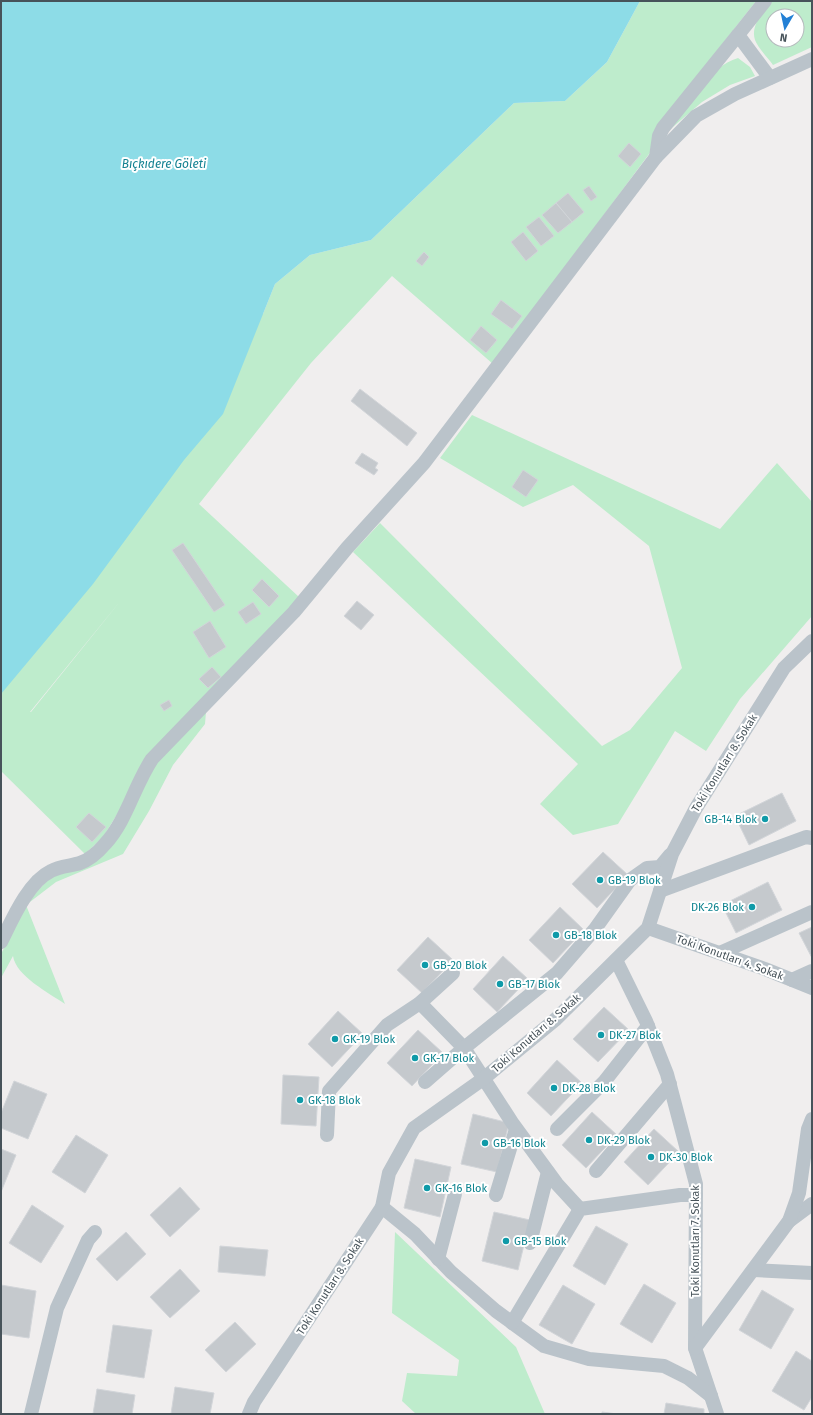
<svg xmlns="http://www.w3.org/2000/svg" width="813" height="1415" viewBox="0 0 813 1415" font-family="'Fira Sans',sans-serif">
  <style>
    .green { fill: #beeccc; fill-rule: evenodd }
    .water { fill: #8ddce7 }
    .building { fill: #c5c9cd; stroke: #d2d5d9 }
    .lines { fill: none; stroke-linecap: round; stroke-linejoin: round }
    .minor { stroke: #bac3ca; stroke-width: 14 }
    .culture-dot { fill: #0f9aa8; stroke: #fff; stroke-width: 1.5 }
    .labels { text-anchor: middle; stroke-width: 4; stroke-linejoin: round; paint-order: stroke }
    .street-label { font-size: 11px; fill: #47535a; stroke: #fff }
    .culture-label { font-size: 11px; fill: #0d838f; stroke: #fff; text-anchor: start }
    .water-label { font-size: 12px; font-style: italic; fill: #148292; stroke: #fff }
  </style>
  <rect width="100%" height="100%" fill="#f0eeee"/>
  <g class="green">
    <path d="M640 1H756L673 107 652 150 493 364 392 276 311 363 199 504 299 597 211 694 121 808 103 837 85 854 1 771V153L263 314 275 284 310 255 371 240 514 103 565 101 607 62ZM122 599 31 712H30Z"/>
    <path d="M772 1H812V47L773 65C768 58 758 48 755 40 750 25 764 11 772 1ZM773 16H797V40H773Z"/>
    <path d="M738 58 750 67 755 76 730 85 702 102 667 132C685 108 709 66 738 58Z"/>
    <polygon points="472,415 720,529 777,463 812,502 812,616 740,699 706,751 675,731 618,824 573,835 540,804 578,764 353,552 380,523 602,746 630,730 682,668 649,546 573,485 523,507 440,458"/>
    <path d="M206 712 205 724 173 765 149 811 123 854 56 882 26 905 65 1004C49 993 16 976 13 956L1 978V954L28 901 50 878 89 863 156 763Z"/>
    <polygon points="395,1232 516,1347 545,1414 416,1414 402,1401 407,1373 457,1376 459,1360 392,1313"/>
  </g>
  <polygon class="water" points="1,1 640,1 607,62 565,101 514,103 371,240 310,255 275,284 223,414 184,460 93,584 1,694"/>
  <g class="building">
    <polygon points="629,143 641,154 630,167 618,156"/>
    <polygon points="589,186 597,197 591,201 583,190"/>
    <polygon points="568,193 584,212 572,222 556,203"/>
    <polygon points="556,203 572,222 558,233 542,215"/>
    <polygon points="539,217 554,236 541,246 526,227"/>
    <polygon points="523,232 538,251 526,261 511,242"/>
    <polygon points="424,252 429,257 422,266 416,261"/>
    <polygon points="501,300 522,316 512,329 491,314"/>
    <polygon points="481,326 497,340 486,353 470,340"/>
    <polygon points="360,389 417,433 407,446 351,401"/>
    <polygon points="362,453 378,463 375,468 378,470 374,475 355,463"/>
    <polygon points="523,470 538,480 526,497 512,487"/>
    <polygon points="183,543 225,605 214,612 172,550"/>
    <polygon points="262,579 279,596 269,607 252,590"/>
    <polygon points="357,601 374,615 361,630 344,616"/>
    <polygon points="253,602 261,614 246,624 238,612"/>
    <polygon points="210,621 226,647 209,658 193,632"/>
    <polygon points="212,667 221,677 208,688 199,679"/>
    <polygon points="169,700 172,706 164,711 160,705"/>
    <polygon points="782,793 796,821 749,845 735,816"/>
    <polygon points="89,813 106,827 92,842 76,827"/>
    <polygon points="603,852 628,875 597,908 572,884"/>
    <polygon points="768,882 782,910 736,933 722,905"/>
    <polygon points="560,907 584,930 553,963 529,940"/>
    <polygon points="812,927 812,958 799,933"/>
    <polygon points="428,937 453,960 422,993 397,970"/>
    <polygon points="503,956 528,979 497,1012 473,989"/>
    <polygon points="604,1007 629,1030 598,1062 573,1039"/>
    <polygon points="338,1011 363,1034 332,1067 308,1044"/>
    <polygon points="418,1030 443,1053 412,1086 387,1063"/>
    <polygon points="557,1060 582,1083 551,1116 527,1093"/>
    <polygon points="283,1075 319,1077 316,1126 281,1124"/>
    <polygon points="14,1081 47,1094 28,1139 1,1128 1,1113"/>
    <polygon points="592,1112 617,1135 586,1168 562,1145"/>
    <polygon points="473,1114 509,1123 497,1172 461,1164"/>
    <polygon points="654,1129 679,1152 648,1185 624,1162"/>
    <polygon points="76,1135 108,1155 85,1193 52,1172"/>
    <polygon points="1,1149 16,1155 1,1192"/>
    <polygon points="415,1159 451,1167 440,1217 404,1208"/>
    <polygon points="180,1187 200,1209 170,1237 150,1215"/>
    <polygon points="32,1205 64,1226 41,1263 9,1243"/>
    <polygon points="494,1212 530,1220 518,1270 482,1261"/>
    <polygon points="596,1226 628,1244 605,1285 573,1266"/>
    <polygon points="126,1232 146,1254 117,1281 96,1259"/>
    <polygon points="220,1246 268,1250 265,1276 218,1272"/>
    <polygon points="180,1269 200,1291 170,1318 150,1297"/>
    <polygon points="644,1284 676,1303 652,1343 620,1324"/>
    <polygon points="1,1285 36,1291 29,1338 1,1334"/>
    <polygon points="563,1285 595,1304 572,1344 539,1325"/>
    <polygon points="762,1290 794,1309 771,1349 739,1330"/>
    <polygon points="235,1322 256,1344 226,1372 205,1350"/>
    <polygon points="113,1325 152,1330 144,1378 106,1372"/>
    <polygon points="796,1351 812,1361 812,1397 804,1410 772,1391"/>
    <polygon points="175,1387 214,1393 210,1414 171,1414"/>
    <polygon points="97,1389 135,1395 132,1414 93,1414"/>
    <polygon points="666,1403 704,1409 704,1414 664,1414"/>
    <polygon points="602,1412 617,1414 602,1414"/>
  </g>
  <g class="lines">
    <g class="minor">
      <polyline points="765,1 738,35 770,78"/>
      <polyline points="656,157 659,136 663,128 738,35"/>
      <polyline points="660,891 806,837 812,838"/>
      <polyline points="648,928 765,969 812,988"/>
      <path d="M1 942C12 920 28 882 51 871 60 866 71 866 80 863 89 860 99 851 105 844 127 820 134 786 152 759L294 612 347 548 424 463 656 157 696 116 735 94 812 59"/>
      <polyline points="720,953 812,912"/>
      <polyline points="616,960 646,1021 667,1074 696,1184 695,1348 717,1414"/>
      <polyline points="792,980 812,971"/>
      <polyline points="420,1003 464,1048 513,1124 557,1184 580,1209"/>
      <polyline points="425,1082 464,1048 557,973 595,929 630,880 647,868 660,867 670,855"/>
      <polyline points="557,1129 604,1082 648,1026"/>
      <polyline points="327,1135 329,1091 387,1025 420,1003 453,973"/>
      <polyline points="596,1171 670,1084"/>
      <polyline points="496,1195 516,1129"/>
      <polyline points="382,1207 415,1234 451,1272 496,1311 544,1346 589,1359 664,1366 688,1378 711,1396"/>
      <polyline points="789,1221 812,1204"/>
      <polyline points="530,1243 548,1172"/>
      <polyline points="438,1259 455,1194"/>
      <polyline points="754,1270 812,1273"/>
      <polyline points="512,1323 580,1209 680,1195 696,1195"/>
      <polyline points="695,1348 789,1221 799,1193 808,1129 812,1119"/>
      <polyline points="31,1414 57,1308 88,1240 95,1232"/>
      <polyline points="249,1414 254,1402 382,1207 389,1173 414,1128 483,1079 556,1019 648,928 672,854 696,808 784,668 812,641"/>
    </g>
  </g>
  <g class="culture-dot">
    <circle cx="765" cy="819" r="4"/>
    <circle cx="600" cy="880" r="4"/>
    <circle cx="752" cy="907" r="4"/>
    <circle cx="556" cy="935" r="4"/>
    <circle cx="425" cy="965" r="4"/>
    <circle cx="500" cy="984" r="4"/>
    <circle cx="601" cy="1035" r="4"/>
    <circle cx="335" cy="1039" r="4"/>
    <circle cx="415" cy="1058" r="4"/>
    <circle cx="554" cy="1088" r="4"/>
    <circle cx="300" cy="1100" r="4"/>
    <circle cx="589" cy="1140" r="4"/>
    <circle cx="485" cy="1143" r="4"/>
    <circle cx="651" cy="1157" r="4"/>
    <circle cx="427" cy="1188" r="4"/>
    <circle cx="506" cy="1241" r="4"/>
  </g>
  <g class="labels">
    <g class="street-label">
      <text transform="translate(724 763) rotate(-58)" y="4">Toki Konutları 8. Sokak</text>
      <text transform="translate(730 957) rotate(20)" y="4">Toki Konutları 4. Sokak</text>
      <text transform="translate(536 1033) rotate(-41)" y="4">Toki Konutları 8. Sokak</text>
      <text transform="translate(695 1241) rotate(-90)" y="4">Toki Konutları 7. Sokak</text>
      <text transform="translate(330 1286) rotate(-57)" y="4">Toki Konutları 8. Sokak</text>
    </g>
    <g class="culture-label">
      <text x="757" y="823" text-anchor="end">GB-14 Blok</text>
      <text x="608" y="884">GB-19 Blok</text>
      <text x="744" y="911" text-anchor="end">DK-26 Blok</text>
      <text x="564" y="939">GB-18 Blok</text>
      <text x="433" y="969">GB-20 Blok</text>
      <text x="508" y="988">GB-17 Blok</text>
      <text x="609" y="1039">DK-27 Blok</text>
      <text x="343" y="1043">GK-19 Blok</text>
      <text x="423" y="1062">GK-17 Blok</text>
      <text x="562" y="1092">DK-28 Blok</text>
      <text x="308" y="1104">GK-18 Blok</text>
      <text x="597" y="1144">DK-29 Blok</text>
      <text x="493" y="1147">GB-16 Blok</text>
      <text x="659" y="1161">DK-30 Blok</text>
      <text x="435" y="1192">GK-16 Blok</text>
      <text x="514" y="1245">GB-15 Blok</text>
    </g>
    <g class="water-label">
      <text x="164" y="168">Bıçkıdere Göleti</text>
    </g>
  </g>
  <rect width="813" height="1415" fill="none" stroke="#47535a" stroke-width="4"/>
  <g transform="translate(785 28) rotate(189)"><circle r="19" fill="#ffffff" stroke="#b5babd"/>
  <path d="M0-3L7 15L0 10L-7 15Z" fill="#2380d5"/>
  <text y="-6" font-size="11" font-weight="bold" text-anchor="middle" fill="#47535a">N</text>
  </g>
</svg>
